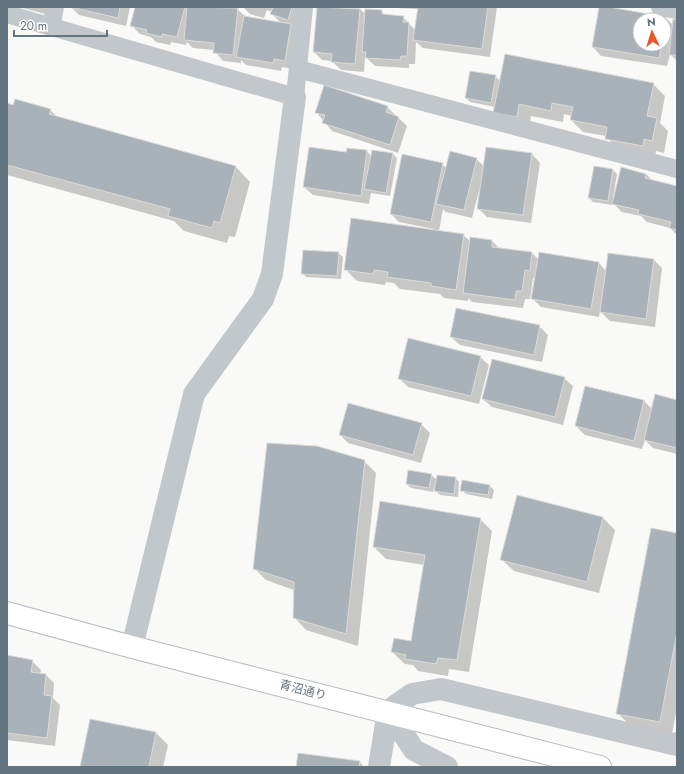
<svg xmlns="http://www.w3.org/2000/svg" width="684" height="774" viewBox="0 0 684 774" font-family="Jost,'Noto Sans JP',sans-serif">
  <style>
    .shadow { fill: #0003; fill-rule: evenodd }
    .building { fill: #a9b2b8; stroke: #dbdbd9 }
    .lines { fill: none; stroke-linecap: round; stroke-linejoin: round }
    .secondary-casing { stroke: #b2b9be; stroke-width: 24 }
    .lane { stroke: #c2c7cb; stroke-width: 18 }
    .street { stroke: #c2c7cb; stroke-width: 22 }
    .secondary { stroke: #fff; stroke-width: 22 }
    .labels { text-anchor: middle; stroke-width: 4; stroke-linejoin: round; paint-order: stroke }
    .street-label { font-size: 12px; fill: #647582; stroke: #fff }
  </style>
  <rect width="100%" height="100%" fill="#f9f9f7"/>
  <g class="shadow">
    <polygon points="19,7 51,7 49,15"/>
    <polygon points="71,7 130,7 126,26 79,15"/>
    <polygon points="136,7 237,9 246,17 281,23 272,14 272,12 267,10 264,18 250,14 243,7 302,7 297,28 292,26 299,34 293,69 282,67 281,71 246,65 241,60 241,63 223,61 214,50 193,48 187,42 186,45 171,42 170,45 156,42 151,37 140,34 132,26"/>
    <polygon points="318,7 360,9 366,15 381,11 386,16 403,17 415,30 418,9 375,7 497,7 490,57 423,48 416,42 415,64 409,64 409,68 375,66 365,56 364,72 341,70 332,61 322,60 314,52"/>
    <path d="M600 7 666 18 673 25 677 20V61L670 54 667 66 601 56 593 47ZM640 20H664V44H640Z"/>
    <polygon points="495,76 500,81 653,84 665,96 660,123 668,131 664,153 656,151 655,157 618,150 606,136 583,132 571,120 572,116 564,114 563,122 531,116 529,129 495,107 470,102 466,98"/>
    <polygon points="7,104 50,110 59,118 236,167 250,182 235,237 229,236 227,243 184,231 174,221 7,175"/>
    <polygon points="387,107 407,126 398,153 332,131 316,112"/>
    <polygon points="348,149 367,151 371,156 372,151 393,154 397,158 390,196 371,193 369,204 313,195 304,187 347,154"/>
    <polygon points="532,154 540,163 531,223 487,217 478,208 481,191 479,191 472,218 446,212 443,209 439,231 463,235 470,241 492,241 500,249 532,253 539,260 599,263 606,271 654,260 662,268 655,327 610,321 600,311 599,317 541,307 532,298 536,278 533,278 530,299 525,299 523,308 472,302 468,298 468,301 444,298 440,294 400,289 394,283 386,282 385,285 357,281 345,269 433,230 434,229 399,222 391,214 442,164 446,168 476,159 484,166"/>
    <polygon points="622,168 646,174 652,180 677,187 677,235 670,228 647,222 641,216 622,212 612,202 612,205 593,202 589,198 613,170 617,174 613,198 614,198"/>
    <polygon points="338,253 343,257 341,279 306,277 302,273"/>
    <polygon points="539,326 548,335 542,362 460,345 451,337"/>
    <polygon points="480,357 489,365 479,404 408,387 399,378"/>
    <polygon points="564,378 573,386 563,425 492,407 483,399"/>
    <polygon points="586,387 644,401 653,410 677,401 677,454 653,448 645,440 642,449 585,435 576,426"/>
    <polygon points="421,424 430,433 421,463 348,443 340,435"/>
    <polygon points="364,461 376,473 358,646 306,630 294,617 294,590 266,580 254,568"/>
    <polygon points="431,475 437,480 455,478 459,482 458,497 440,495 435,491 436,484 435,484 433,492 411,488 407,484"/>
    <polygon points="490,486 494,490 492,499 466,494 461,490"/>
    <polygon points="518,496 603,518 615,530 599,593 514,571 501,559"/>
    <polygon points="480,519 492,531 469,672 449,669 448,676 418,671 413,665 405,664 392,652 412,642 425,565 386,559 374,547"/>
    <polygon points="677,534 677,707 672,734 630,725 617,713"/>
    <polygon points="7,656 32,661 41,670 40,674 46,675 54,683 53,698 60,705 55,746 7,740"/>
    <polygon points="156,733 168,745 163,767 81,767"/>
    <polygon points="360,762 364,767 297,767"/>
  </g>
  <g class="building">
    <polygon points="70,7 120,7 118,18"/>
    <polygon points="135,7 185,7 177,37 162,34 162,37 146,33 147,30 130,26"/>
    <polygon points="187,7 238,8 233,55 213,53 214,43 184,40"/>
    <polygon points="273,7 292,7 288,20 270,14"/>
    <polygon points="317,7 360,9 355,64 331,62 332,54 313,52"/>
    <polygon points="418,7 488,7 482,49 413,40"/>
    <polygon points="599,7 609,7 666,17 664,31 664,20 640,20 640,44 662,44 659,58 592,47"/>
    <polygon points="365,9 382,10 382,14 404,16 403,22 409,22 407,56 401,56 400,60 365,58 366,52 362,52"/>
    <polygon points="244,16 291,24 285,61 274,59 273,63 236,57"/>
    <polygon points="673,19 677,19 677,55 669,55"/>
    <polygon points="505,54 654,83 647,116 657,118 652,141 644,139 643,146 605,139 607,127 570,120 573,107 552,103 551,111 519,104 517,117 493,113"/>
    <polygon points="470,71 496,75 491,103 465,98"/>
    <polygon points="324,85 388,106 386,112 399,117 390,145 322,123 325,115 315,113"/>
    <polygon points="15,99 51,109 49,114 236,166 220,223 214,221 212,228 168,216 170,209 7,165 7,103 13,105"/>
    <polygon points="309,147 346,152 347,148 367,150 361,196 303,187"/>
    <polygon points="486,147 532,153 523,215 477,209"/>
    <polygon points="372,150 393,153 386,193 364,189"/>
    <polygon points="450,151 477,158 464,210 436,204"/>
    <polygon points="402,154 443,163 431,222 390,214"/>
    <polygon points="594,166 613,169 608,201 588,198"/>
    <polygon points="621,167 646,174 645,178 677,186 677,230 669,228 671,222 638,214 639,210 612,204"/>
    <polygon points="351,218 464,234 456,290 431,286 431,283 387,277 388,272 374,270 373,274 344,270"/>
    <polygon points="470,237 492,240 492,247 532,252 530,271 525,270 522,291 516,291 515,300 463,293"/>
    <polygon points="303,250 339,252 337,276 301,274"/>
    <polygon points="539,252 599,262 591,309 531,299"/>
    <polygon points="608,253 654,259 646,319 600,312"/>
    <polygon points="456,308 540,325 534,355 450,337"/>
    <polygon points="408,338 481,356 471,396 398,379"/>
    <polygon points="492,359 565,377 555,417 482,399"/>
    <polygon points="585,386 644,400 634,441 575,426"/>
    <polygon points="655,394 677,400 677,448 644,440"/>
    <polygon points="348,403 422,423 413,455 339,435"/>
    <polygon points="267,443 317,446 365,460 346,634 293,618 294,582 253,569"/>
    <polygon points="408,470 432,474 429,488 406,484"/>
    <polygon points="437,475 456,477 454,494 434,491"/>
    <polygon points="462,480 490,485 488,495 460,491"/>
    <polygon points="517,495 603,517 587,582 500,560"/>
    <polygon points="380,501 481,518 457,660 438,658 436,664 405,659 406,655 391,652 394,638 411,641 425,555 373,547"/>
    <polygon points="651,528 677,533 677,632 660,722 616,714"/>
    <polygon points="7,655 33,660 31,672 46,674 44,695 52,696 47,738 7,733"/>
    <polygon points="90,719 156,732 149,767 80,767"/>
    <polygon points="298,753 360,761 359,767 296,767"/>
  </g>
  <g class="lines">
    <g class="secondary-casing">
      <polyline id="secondary" points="7,613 132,647 600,767"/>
    </g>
    <g class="lane">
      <polyline points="660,7 677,10"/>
      <polyline points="7,14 295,97 304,7"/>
      <polyline points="51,27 55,7"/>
      <polyline points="298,69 677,169"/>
    </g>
    <g class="street">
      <polyline points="132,647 194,394 263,299 272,274 295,97"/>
      <polyline points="388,711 414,750 447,767"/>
      <polyline points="379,767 388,711 412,694 441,689 677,745 677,743"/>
    </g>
    <use href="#secondary" class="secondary"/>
  </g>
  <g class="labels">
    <g class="street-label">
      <text transform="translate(303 690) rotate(14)" y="4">青沼通り</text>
    </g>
  </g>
  <rect width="684" height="774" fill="none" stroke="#647582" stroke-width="16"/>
  <g transform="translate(652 32) rotate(356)"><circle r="19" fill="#ffffff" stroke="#c1c8cd"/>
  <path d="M0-3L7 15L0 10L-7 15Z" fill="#e5582c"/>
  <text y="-6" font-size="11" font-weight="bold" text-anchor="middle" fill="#647582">N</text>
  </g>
  <path d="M14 30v6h93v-6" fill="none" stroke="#647582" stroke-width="2"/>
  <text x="20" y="30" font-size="12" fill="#647582" stroke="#ffffff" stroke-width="3" paint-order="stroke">20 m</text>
</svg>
